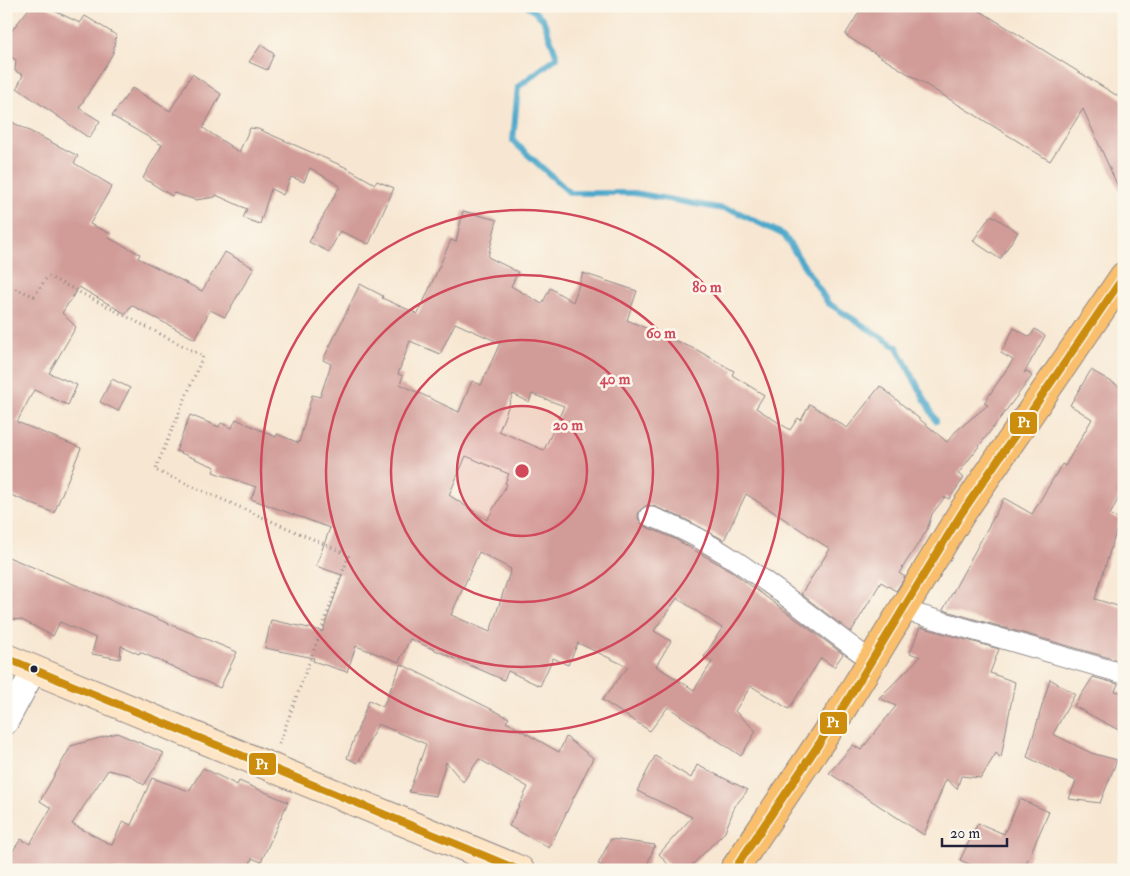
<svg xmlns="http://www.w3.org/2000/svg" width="1130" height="876" viewBox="0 0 1130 876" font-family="'IM FELL Double Pica',serif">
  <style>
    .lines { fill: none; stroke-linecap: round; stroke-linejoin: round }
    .stream { stroke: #4da8cb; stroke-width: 6 }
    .building { fill: #d19b97; fill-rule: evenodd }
    .minor-casing { stroke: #8c8486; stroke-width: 21 }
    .tertiary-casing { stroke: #8c8486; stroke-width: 26 }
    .secondary-casing { stroke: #8c8486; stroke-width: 30 }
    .primary-casing { stroke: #8c8486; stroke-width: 30 }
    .path { stroke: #8c8486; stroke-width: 3; stroke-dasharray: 1 4; stroke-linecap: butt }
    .minor { stroke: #fff; stroke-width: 19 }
    .tertiary { stroke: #fff; stroke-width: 24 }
    .secondary { stroke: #fde5c5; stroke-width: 28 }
    .primary { stroke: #f9bf6d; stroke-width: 28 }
    .bus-1-casing { stroke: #fbf7ec; stroke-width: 11 }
    .bus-1 { stroke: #cc8c0c; stroke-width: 8 }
    .ring { fill: none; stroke: #d1495b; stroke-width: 2.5 }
    .bus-dot { fill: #22223b; stroke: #fbf7ec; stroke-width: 2 }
    .centre { fill: #d1495b; stroke: #fbf7ec; stroke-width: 2.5 }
    .ring-label { font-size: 15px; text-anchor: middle; font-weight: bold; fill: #d1495b; stroke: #fbf7ec; stroke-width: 5; stroke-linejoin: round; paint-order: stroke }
    .line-badge { stroke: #fbf7ec; stroke-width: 2 }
    .badge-label { font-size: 14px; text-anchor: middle; font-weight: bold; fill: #fff }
  </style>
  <rect width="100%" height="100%" fill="#fbf7ec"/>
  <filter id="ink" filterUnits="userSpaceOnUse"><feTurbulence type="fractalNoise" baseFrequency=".02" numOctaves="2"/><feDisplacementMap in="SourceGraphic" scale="10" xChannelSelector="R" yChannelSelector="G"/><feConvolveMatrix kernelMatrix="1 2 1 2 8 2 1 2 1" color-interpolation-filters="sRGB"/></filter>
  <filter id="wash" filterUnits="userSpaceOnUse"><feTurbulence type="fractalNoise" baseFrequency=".0096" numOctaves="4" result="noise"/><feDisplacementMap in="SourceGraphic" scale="20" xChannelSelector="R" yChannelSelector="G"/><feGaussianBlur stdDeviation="1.12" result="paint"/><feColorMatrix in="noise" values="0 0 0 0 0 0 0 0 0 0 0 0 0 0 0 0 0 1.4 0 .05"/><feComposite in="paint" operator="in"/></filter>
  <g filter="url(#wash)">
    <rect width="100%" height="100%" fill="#f7e7d2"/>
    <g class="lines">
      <polyline class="stream" points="528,6 543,19 557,57 518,87 513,141 570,193 634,193 735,211 784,235 828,303 897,347 936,421"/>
    </g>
    <g id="blocks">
      <g class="building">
        <polygon points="31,6 44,6 80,23 85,16 116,35 113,53 79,108 100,121 89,138 17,88 23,75 15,71 16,60 6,54 6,38"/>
        <polygon points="863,6 972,6 1124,100 1124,200 1083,109 1050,161 845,35"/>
        <polygon points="261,45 274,54 267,70 249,62"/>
        <polygon points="192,74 221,94 203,128 239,152 250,128 258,129 345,167 375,184 377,181 394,188 369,244 340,231 329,252 309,242 340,186 310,168 304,182 291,177 283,195 271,189 260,224 243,218 247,209 216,195 215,197 196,200 174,193 172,196 143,178 162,145 112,116 132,88 170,111"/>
        <polygon points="6,119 78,156 74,163 112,186 90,224 111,234 109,238 140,254 138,258 202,291 225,252 254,268 225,317 210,310 195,339 131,305 126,314 79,287 62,313 76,327 49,373 77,385 68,405 34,390 17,422 81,448 54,513 6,493"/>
        <path d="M463 211 497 220 488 257 518 272 511 286 542 304 550 288 573 302 583 273 637 291 627 320 697 350 734 371 732 375 764 395 756 408 790 430 798 418 801 420 810 404 847 428 880 386 947 442 956 431 988 405 984 403 1013 360 1001 353 1014 328 1030 337 1035 329 1045 336 1024 373 1027 371 1032 376 958 474 964 478 949 499 945 497 932 514 927 530 899 573 905 577 896 591 881 582 851 632 801 594 830 549 746 494 724 540 685 519 653 506 647 505 639 511 638 518 644 526 675 539 731 571 843 654 834 667 821 658 789 709 751 686 735 711 756 731 741 756 668 707 650 731 602 700 628 667 578 643 568 665 553 658 540 686 508 671 504 680 410 639 399 662 356 646 347 672 313 661 314 658 265 648 271 620 323 631 342 575 316 566 330 528 251 499 256 487 213 472 215 467 176 451 190 415 219 427 221 423 232 428 236 419 276 437 277 434 299 443 312 395 320 397 331 364 323 360 360 284 383 296 382 298 418 314 451 240 456 242ZM455 323 500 343 481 385 472 381 459 412 400 384 403 376 398 374 410 341 440 354ZM513 394 529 402 532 394 564 406 544 450 499 431ZM466 456 509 474 505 483 507 484 487 520 449 495ZM479 552 511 569 490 632 451 615ZM677 598 722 628 704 657 712 662 694 690 656 666 671 641 654 631Z"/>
        <polygon points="991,215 1018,232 1000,259 973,241"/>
        <polygon points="1091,370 1124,389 1124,487 1110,515 1120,519 1095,599 1124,608 1124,662 943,610 1004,498 1032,514 1062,464 1065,466 1092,419 1070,405"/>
        <polygon points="112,379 130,388 118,411 100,402"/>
        <polygon points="6,556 237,652 220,688 140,652 139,654 121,646 120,659 92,654 96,638 60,622 53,636 22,620 10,619 9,600 6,599"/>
        <polygon points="920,627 999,649 990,673 1015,682 1001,758 996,753 981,778 961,776 957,789 946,779 924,835 829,773 853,745 861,750 896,706 879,698 920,657 910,653"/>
        <polygon points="401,664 509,718 506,722 559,752 566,737 593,758 549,848 509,826 528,787 479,759 463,782 446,762 436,796 409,792 426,744 378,724 358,763 347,758 369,700 383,707"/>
        <polygon points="1093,677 1118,684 1115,691 1124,693 1124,733 1074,706"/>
        <polygon points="1050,679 1075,694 1053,734 1091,753 1117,760 1100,803 1069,799 1076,781 1027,757"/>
        <polygon points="117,733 164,753 144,785 129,775 108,770 72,824 112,845 123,821 131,825 152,778 189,791 203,768 237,785 239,781 288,802 261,862 252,858 248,870 6,870 6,861 21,839 30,844 51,808 40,801 71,746"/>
        <polygon points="655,756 691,778 697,765 748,790 735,806 725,832 687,870 673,870 659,854 692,817 637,791"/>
        <polygon points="1020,799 1049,812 1023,870 981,870 960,860 978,823 1004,834"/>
        <polygon points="611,839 655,845 645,870 611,870 598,864"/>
      </g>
    </g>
  </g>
  <g filter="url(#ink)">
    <use href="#blocks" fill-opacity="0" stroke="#8c8486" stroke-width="1"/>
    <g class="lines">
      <g class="minor-casing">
        <g id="minor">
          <path d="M649 516C733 546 800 611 872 661"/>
          <polyline points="903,610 1124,674"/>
        </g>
      </g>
      <g class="tertiary-casing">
        <polyline id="tertiary" points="6,722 34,670"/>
      </g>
      <g class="secondary-casing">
        <polyline id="secondary" points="6,658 520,870"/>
      </g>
      <g class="primary-casing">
        <polyline id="primary" points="734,870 839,714 961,514 1124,276"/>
      </g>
      <polyline class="path" points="6,285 34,296 48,276 203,356 155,470 349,555 279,744"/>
      <use href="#minor" class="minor"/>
      <use href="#tertiary" class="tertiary"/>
      <use href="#secondary" class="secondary"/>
      <use href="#primary" class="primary"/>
      <g class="bus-1-casing">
        <g id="bus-1">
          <polyline points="6,658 519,870"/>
          <polyline points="734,870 839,714 961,514 1124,276"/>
        </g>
      </g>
      <use href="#bus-1" class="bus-1"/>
    </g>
  </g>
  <circle cx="522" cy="471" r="65" fill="#d1495b" fill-opacity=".12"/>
  <g class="ring">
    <circle cx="522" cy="471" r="65"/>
    <circle cx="522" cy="471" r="131"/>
    <circle cx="522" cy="471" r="196"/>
    <circle cx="522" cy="471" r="261"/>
  </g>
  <circle class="bus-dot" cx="34" cy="669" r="4.5"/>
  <circle cx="522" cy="471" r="8" class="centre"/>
  <g class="ring-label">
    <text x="707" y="292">80 m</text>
    <text x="661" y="338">60 m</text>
    <text x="615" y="384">40 m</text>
    <text x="568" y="430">20 m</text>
  </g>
  <g class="line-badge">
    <rect x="1009" y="411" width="29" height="24" rx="5" fill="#cc8c0c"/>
    <rect x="819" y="711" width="29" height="24" rx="5" fill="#cc8c0c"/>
    <rect x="248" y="752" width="29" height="24" rx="5" fill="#cc8c0c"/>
  </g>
  <g class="badge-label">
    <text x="1024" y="427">P1</text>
    <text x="833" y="727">P1</text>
    <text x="262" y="769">P1</text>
  </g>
  <rect width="1130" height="876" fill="none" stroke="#fbf7ec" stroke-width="25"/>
  <path d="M942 838v8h65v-8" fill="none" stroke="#22223b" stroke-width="2.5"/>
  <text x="950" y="838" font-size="15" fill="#22223b" stroke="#fbf7ec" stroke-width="4" paint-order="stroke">20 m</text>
</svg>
